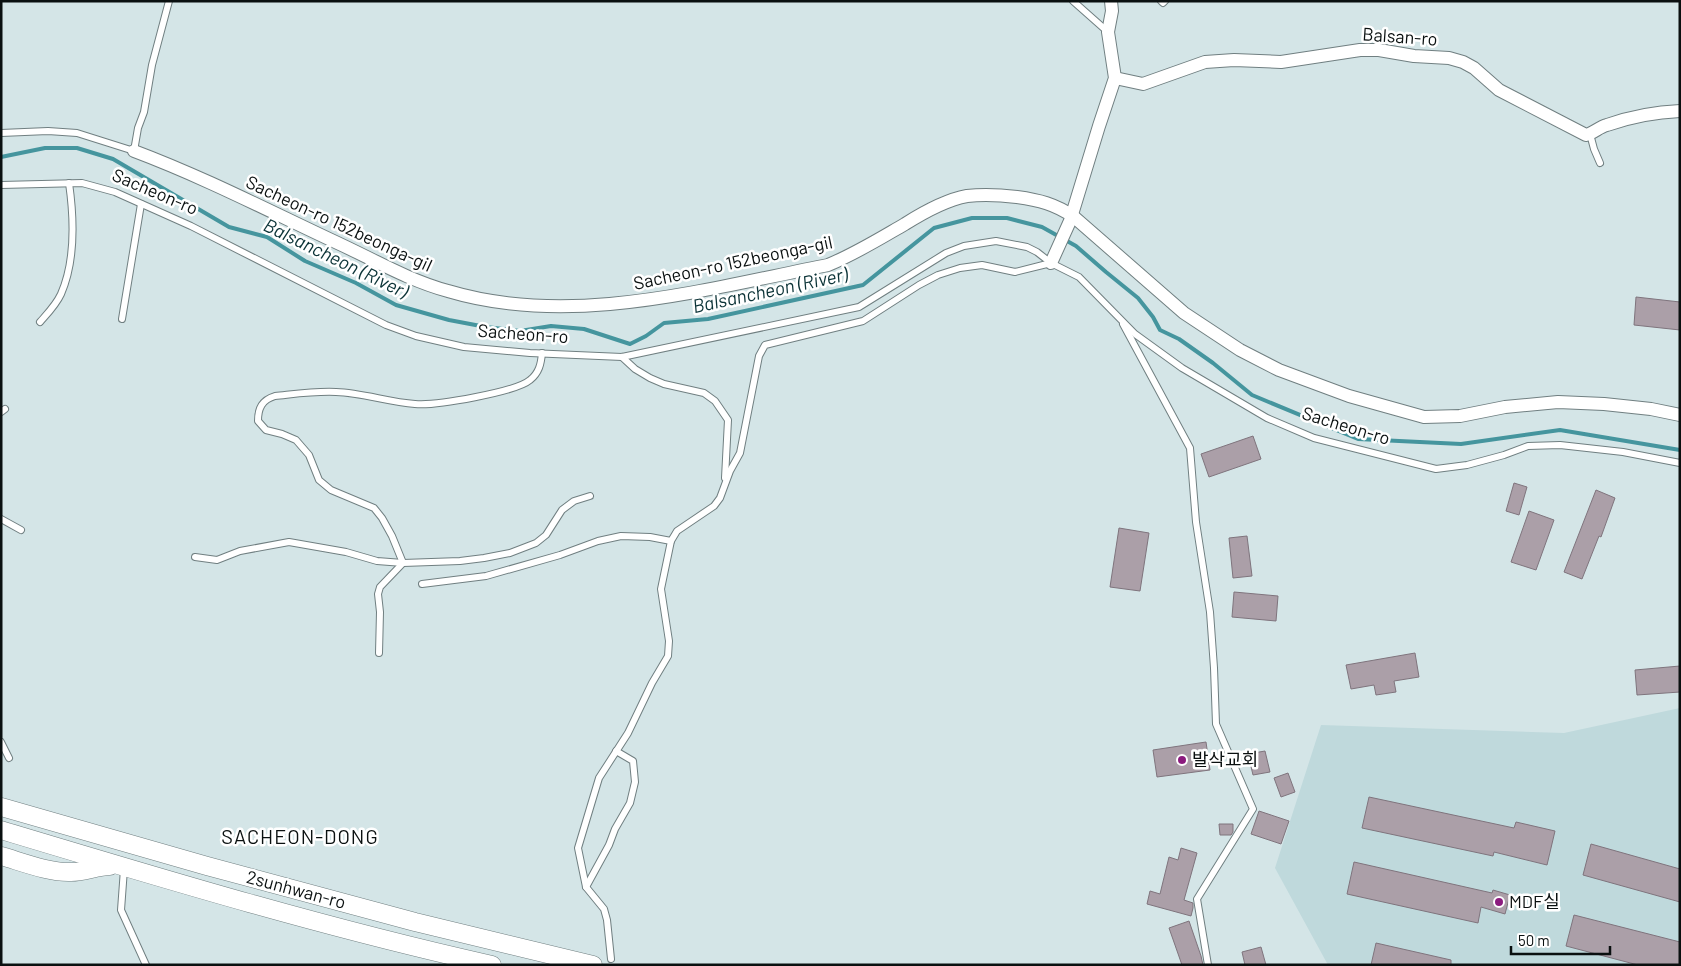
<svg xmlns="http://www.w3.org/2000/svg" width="1681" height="966" viewBox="0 0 1681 966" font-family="Barlow,'Noto Sans KR',sans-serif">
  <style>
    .built { fill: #bfd9dc }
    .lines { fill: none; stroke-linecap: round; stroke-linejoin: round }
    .stream { stroke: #45959e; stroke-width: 4 }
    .building { fill: #ab9fa8; stroke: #7f747d }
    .lane-casing { stroke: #707f81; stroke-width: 8 }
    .street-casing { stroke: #707f81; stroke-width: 14 }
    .secondary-casing { stroke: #707f81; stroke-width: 19 }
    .lane { stroke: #fff; stroke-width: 6 }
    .street { stroke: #fff; stroke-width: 12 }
    .secondary { stroke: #fff; stroke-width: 18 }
    .poi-dot { fill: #8b1b7e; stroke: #fff; stroke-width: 2 }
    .labels { text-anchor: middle; stroke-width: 5; stroke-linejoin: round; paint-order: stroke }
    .street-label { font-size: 18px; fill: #0a1010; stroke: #fff }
    .poi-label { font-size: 18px; fill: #0a1010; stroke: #fff; text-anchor: start }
    .water-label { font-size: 19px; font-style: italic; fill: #0b3337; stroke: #fff }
    .quarter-label { font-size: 20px; letter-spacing: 1px; fill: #0a1010; stroke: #fff }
  </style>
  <rect width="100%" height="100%" fill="#d4e5e7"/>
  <polygon class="built" points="1680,708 1680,965 1328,965 1275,868 1321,725 1564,733"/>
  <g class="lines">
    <polyline class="stream" points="1,157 45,148 77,148 113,159 229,227 267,237 305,261 356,283 396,305 449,320 486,327 520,331 551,326 584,329 630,344 646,336 664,323 708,319 863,285 934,228 972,218 1007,218 1042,227 1076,246 1106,272 1138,298 1153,317 1160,330 1179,339 1213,363 1252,395 1358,439 1461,444 1560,430 1680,450"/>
  </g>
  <g class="building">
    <polygon points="1636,297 1680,302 1680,330 1634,325"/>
    <polygon points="1253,436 1261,459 1209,477 1201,454"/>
    <polygon points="1514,483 1527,487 1519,515 1506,511"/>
    <polygon points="1596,490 1615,498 1601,537 1599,536 1582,579 1564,572"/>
    <polygon points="1529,511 1554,520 1536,570 1511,562"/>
    <polygon points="1119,528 1149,533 1140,591 1110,587"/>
    <polygon points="1247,536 1252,576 1233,578 1229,538"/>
    <polygon points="1234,592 1278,596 1276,621 1232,617"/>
    <polygon points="1415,653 1419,677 1394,681 1396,692 1376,695 1374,685 1351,689 1346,665"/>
    <polygon points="1680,666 1680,692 1637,695 1635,670"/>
    <polygon points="1206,742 1210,770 1157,777 1153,750"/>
    <polygon points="1265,751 1270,772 1253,775 1248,754"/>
    <polygon points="1288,773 1295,792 1281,797 1274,778"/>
    <polygon points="1369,797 1514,828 1516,822 1555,831 1547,865 1494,852 1493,856 1362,828"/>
    <polygon points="1259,811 1289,821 1281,844 1251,834"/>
    <polygon points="1219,824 1233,824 1233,832 1231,835 1220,835"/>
    <polygon points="1591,844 1680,869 1680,902 1583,875"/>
    <polygon points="1181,848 1197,853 1184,900 1193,903 1193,908 1191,916 1147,904 1150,891 1160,894 1169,857 1178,860"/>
    <polygon points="1354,862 1492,893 1493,890 1510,895 1505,914 1481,907 1478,923 1347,894"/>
    <polygon points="1574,915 1680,942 1680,965 1638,965 1566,946"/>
    <polygon points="1189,921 1201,956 1203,965 1182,965 1169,928"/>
    <polygon points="1376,943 1451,960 1451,965 1371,965"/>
    <polygon points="1261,947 1266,965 1245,965 1242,952"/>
  </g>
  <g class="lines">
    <g class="lane-casing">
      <g id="lane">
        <polyline points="1073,1 1108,32"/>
        <polyline points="1161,1 1163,3 1165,1"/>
        <polyline points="1,133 48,131 77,133 134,151 138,128 144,112 152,65 169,1"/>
        <polyline points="1590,134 1594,149 1600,163"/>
        <polyline points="1,185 82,183 115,192 191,226 386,325 416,336 464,347 530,353 622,357 859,307 946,253 964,246 996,241 1027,247 1037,252 1051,263 1079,277 1135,334 1182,368 1267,418 1314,438 1436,469 1467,465 1504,455 1528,446 1560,445 1623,452 1680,463"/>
        <polyline points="122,319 141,204"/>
        <path d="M40 322C47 314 56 305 61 294 75 262 74 218 69 183"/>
        <polyline points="1123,324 1190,448 1196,522 1210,612 1214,668 1216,724 1253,809 1197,899 1208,965"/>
        <polyline points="622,357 635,369 650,378 664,384 704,393 715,401 728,420 725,478"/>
        <polyline points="1,412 5,409"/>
        <polyline points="1,519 21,530"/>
        <polyline points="195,557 217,560 240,551 289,542 346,552 377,561 403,563 460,561 484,558 510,553 536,543 546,535 562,510 574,501 590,496"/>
        <polyline points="422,584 486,576 560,555 598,541 621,536 650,537 671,541"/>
        <path d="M379 653 380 612 378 594 380 587 403 563 392 536 382 518 374 508 331 490 319 480 309 455 296 440 282 434 266 430 258 421C258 408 262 400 275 396 295 394 315 391 336 392 363 393 388 402 415 404 435 406 516 392 530 380 539 373 541 364 542 353"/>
        <polyline points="1,742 9,758"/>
        <polyline points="124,869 121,910 146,965"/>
        <polyline points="586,887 609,845 615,829 630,803 635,782 633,761 616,751"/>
        <polyline points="611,959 607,920 604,909 586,887 578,848 599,778 628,733 652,683 668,656 669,641 661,589 671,541 677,531 714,506 720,498 730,471 740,453 759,356 765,345 863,321 919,285 938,275 960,268 982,265 1015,272 1051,263"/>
      </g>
    </g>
    <g class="street-casing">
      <g id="street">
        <path d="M1115 78 1143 84 1205 62 1234 60 1281 62 1360 50H1379L1414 56 1449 58 1463 62 1474 68 1499 90 1586 135C1594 133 1599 127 1607 125 1630 117 1655 112 1680 111"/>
        <path d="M134 151C206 178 275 214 344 246 378 262 411 281 448 291 571 328 705 289 828 265 855 254 879 239 905 224 924 212 945 200 967 196 983 194 1001 195 1017 197 1039 200 1055 204 1074 217L1184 313 1240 350 1279 370 1349 396 1424 417 1460 416 1505 407 1558 402 1604 404 1651 409 1680 415"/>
        <polyline points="1051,263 1070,221 1099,126 1115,78 1108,32 1112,11 1111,1"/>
      </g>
    </g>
    <g class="secondary-casing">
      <g id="secondary">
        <polyline points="1,807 207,866 415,922 593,965"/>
        <path d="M1 830C164 879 326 928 492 965"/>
        <path d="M1 856C22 862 50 873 71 872 85 872 97 866 110 866"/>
      </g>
    </g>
    <use href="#lane" class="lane"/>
    <use href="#street" class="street"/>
    <use href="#secondary" class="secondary"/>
  </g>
  <g class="poi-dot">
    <circle cx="1182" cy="760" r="5"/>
    <circle cx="1499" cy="902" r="5"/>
  </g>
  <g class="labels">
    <g class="street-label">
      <text transform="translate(1400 37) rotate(4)" y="6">Balsan-ro</text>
      <text transform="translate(155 192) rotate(23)" y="6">Sacheon-ro</text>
      <text transform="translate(339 224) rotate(25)" y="6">Sacheon-ro 152beonga-gil</text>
      <text transform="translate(733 263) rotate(-12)" y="6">Sacheon-ro 152beonga-gil</text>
      <text transform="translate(523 334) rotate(4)" y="6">Sacheon-ro</text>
      <text transform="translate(1346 426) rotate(17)" y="6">Sacheon-ro</text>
      <text transform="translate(296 890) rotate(15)" y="6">2sunhwan-ro</text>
    </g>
    <g class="poi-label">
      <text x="1192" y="766">발삭교회</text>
      <text x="1509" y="908">MDF실</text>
    </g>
    <g class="water-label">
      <text transform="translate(336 258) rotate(26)" y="7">Balsancheon (River)</text>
      <text transform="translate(770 290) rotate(-12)" y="7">Balsancheon (River)</text>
    </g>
    <g class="quarter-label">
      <text x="300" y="844">SACHEON-DONG</text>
    </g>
  </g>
  <rect width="1681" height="966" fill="none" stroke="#0a1010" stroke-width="5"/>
  <path d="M1511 946v8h99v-8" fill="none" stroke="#0a1010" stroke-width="2.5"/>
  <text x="1518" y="946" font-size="15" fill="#0a1010" stroke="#ffffff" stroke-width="4" paint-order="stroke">50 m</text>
</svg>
